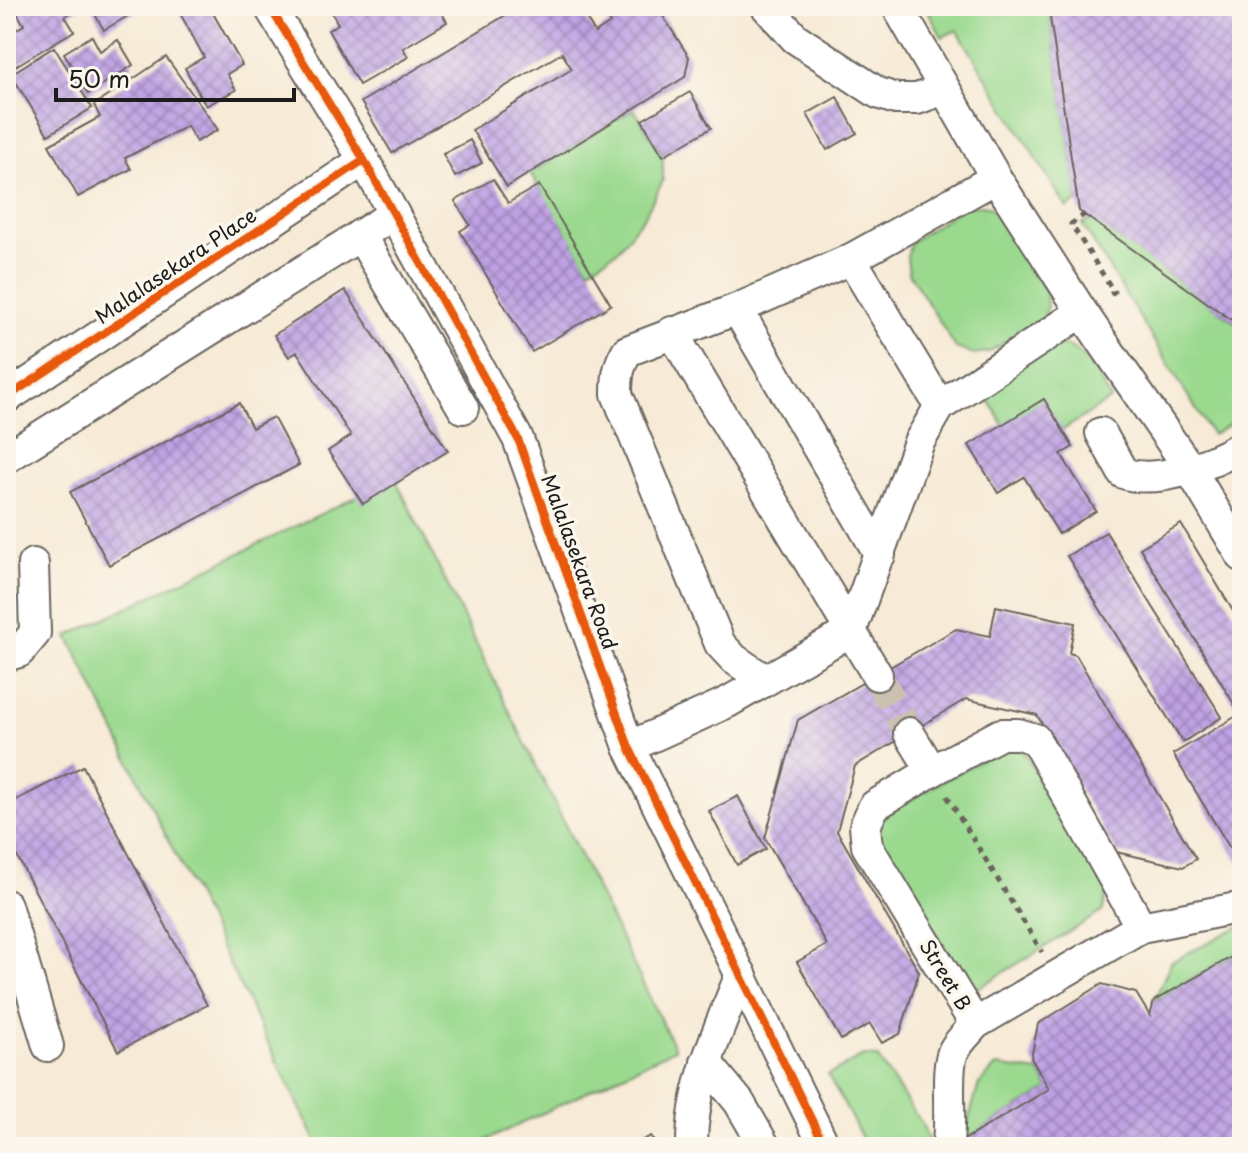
<svg xmlns="http://www.w3.org/2000/svg" width="1248" height="1153" viewBox="0 0 1248 1153" font-family="'Playpen Sans',sans-serif">
  <style>
    .grass { fill: #9ad98e; stroke: #5b7a55; stroke-width: 2 }
    .building { fill: url(#building-cross-hatch) }
    .lines { fill: none; stroke-linecap: round; stroke-linejoin: round }
    .minor-tunnel { stroke: #cbc1b1; stroke-width: 30; stroke-dasharray: 30 15; stroke-linecap: butt }
    .minor-casing { stroke: #69645d; stroke-width: 34 }
    .path { stroke: #69645d; stroke-width: 5; stroke-dasharray: 6 6; stroke-linecap: butt }
    .minor { stroke: #fff; stroke-width: 30 }
    .cycleway-casing { stroke: #fbf7ec; stroke-width: 13 }
    .cycleway { stroke: #e8590c; stroke-width: 8 }
    .labels { text-anchor: middle; stroke-width: 7; stroke-linejoin: round; paint-order: stroke }
    .street-label { font-size: 20px; fill: #1c1c1c; stroke: #fbf7ec }
  </style>
  <defs>
    <pattern id="building-cross-hatch" width="8" height="8" patternUnits="userSpaceOnUse" patternTransform="scale(2)"><rect width="8" height="8" fill="#c0a2e4"/><path d="M0 0l8 8M0 8l8-8" fill="none" stroke="#9b83b8"/></pattern>
  </defs>
  <rect width="100%" height="100%" fill="#fbf7ec"/>
  <filter id="ink" filterUnits="userSpaceOnUse"><feTurbulence type="fractalNoise" baseFrequency=".0125" numOctaves="2"/><feDisplacementMap in="SourceGraphic" scale="16" xChannelSelector="R" yChannelSelector="G"/><feConvolveMatrix kernelMatrix="1 2 1 2 8 2 1 2 1" color-interpolation-filters="sRGB"/></filter>
  <filter id="wash" filterUnits="userSpaceOnUse"><feTurbulence type="fractalNoise" baseFrequency=".006" numOctaves="4" result="noise"/><feDisplacementMap in="SourceGraphic" scale="32" xChannelSelector="R" yChannelSelector="G"/><feGaussianBlur stdDeviation="1.8" result="paint"/><feColorMatrix in="noise" values="0 0 0 0 0 0 0 0 0 0 0 0 0 0 0 0 0 1.4 0 .05"/><feComposite in="paint" operator="in"/></filter>
  <g filter="url(#wash)">
    <rect width="100%" height="100%" fill="#f7ead6"/>
    <g class="grass">
      <polygon points="925,6 1052,6 1049,11 1078,201 1067,208 957,30 942,37"/>
      <polygon points="634,109 663,156 663,181 645,215 617,251 589,269 530,173"/>
      <polygon points="984,205 1001,213 1046,292 1047,309 1043,319 989,352 973,354 956,348 909,273 907,257 911,242 965,206"/>
      <polygon points="1092,219 1237,324 1242,323 1242,417 1212,435 1082,224"/>
      <path d="M1064 345C1088 351 1098 379 1111 399L1063 430 1003 424 982 388 1049 346Z"/>
      <polygon points="395,478 675,1049 473,1147 319,1147 68,636"/>
      <polygon points="1002,748 1016,748 1025,754 1107,892 1103,911 980,987 970,987 875,837 884,815"/>
      <polygon points="1242,925 1242,951 1154,1001 1171,962"/>
      <polygon points="863,1056 877,1057 922,1124 931,1147 867,1147 828,1075"/>
      <polygon points="996,1066 1039,1072 1049,1089 962,1141 979,1084"/>
    </g>
    <g id="blocks">
      <g class="building">
        <polygon points="24,6 83,6 65,16 74,31 14,67 6,54 6,36 24,25 16,11"/>
        <polygon points="90,6 138,6 140,9 104,30"/>
        <polygon points="176,6 209,6 242,65 227,74 236,90 206,106 185,68 204,57"/>
        <polygon points="328,6 448,6 440,10 447,22 403,48 408,57 359,85 328,30 338,24"/>
        <polygon points="521,6 545,6 548,11 557,6 579,6 595,33 610,23 599,6 637,6 661,13 689,57 685,77 507,187 472,130 572,69 562,53 392,153 361,102"/>
        <polygon points="1052,6 1242,6 1242,323 1237,324 1079,211 1049,11"/>
        <polygon points="92,36 100,51 118,40 133,65 88,94 64,53"/>
        <polygon points="54,47 92,108 48,135 11,74"/>
        <polygon points="166,57 218,130 196,142 187,126 125,158 131,169 78,197 49,145 100,117 94,105"/>
        <polygon points="690,92 711,128 663,156 642,120"/>
        <polygon points="837,97 857,133 827,150 807,114"/>
        <polygon points="470,140 482,163 455,177 443,154"/>
        <polygon points="493,179 508,203 539,185 611,305 532,352 460,231 470,225 455,201"/>
        <polygon points="345,290 448,451 363,504 328,451 351,436 297,352 289,357 274,335"/>
        <polygon points="1044,399 1073,447 1061,454 1096,511 1059,534 1024,477 998,493 969,445"/>
        <polygon points="239,403 252,428 273,417 299,465 109,565 70,492"/>
        <polygon points="1181,524 1242,626 1242,868 1173,754 1240,714 1140,548"/>
        <polygon points="1106,532 1222,717 1183,742 1067,556"/>
        <polygon points="996,606 1075,623 1069,653 1076,655 1196,859 1183,867 1116,852 1037,715 966,699 855,766 837,831 919,972 900,1034 882,1043 870,1024 841,1040 797,962 827,945 765,838 798,720 956,629 990,636"/>
        <polygon points="83,766 207,1005 118,1051 6,835 6,805"/>
        <polygon points="738,796 766,849 737,865 709,811"/>
        <polygon points="1242,951 1242,1147 960,1147 962,1141 1049,1089 1031,1058 1038,1024 1102,984 1136,993 1150,1016 1154,1001"/>
        <polygon points="651,1136 656,1147 628,1147"/>
      </g>
    </g>
  </g>
  <g filter="url(#ink)">
    <use href="#blocks" fill-opacity="0" stroke="#69645d" stroke-width="2"/>
    <g class="lines">
      <polyline class="minor-tunnel" points="877,675 909,733"/>
      <g class="minor-casing">
        <g id="minor">
          <polyline points="269,6 364,160 518,439 629,747 825,1147"/>
          <polyline points="766,6 795,38 878,93 896,99 917,99 944,89"/>
          <polyline points="897,6 996,178 1082,312 1190,469 1242,556"/>
          <polyline points="360,235 463,408"/>
          <polyline points="851,259 940,406"/>
          <polyline points="737,309 880,555"/>
          <polyline points="672,332 877,675"/>
          <polyline points="6,398 364,160"/>
          <path d="M1101 433 1123 473C1157 485 1213 464 1242 446"/>
          <polyline points="6,458 394,214"/>
          <polyline points="6,656 19,652 35,633 33,564"/>
          <path d="M765 680 734 659 720 644 617 394C617 377 618 366 627 351L737 309 851 259 996 178"/>
          <polyline points="909,733 932,771 874,806 865,826 867,846 975,1024 1141,927 1232,909 1242,911"/>
          <polyline points="629,747 728,702 851,631 919,442 940,406 1082,312"/>
          <polyline points="932,771 1001,734 1018,734 1035,739 1141,927"/>
          <polyline points="6,905 48,1046"/>
          <polyline points="706,1062 739,1102 765,1147"/>
          <path d="M692 1147C691 1087 719 1029 741 974"/>
          <path d="M947 1147C953 1121 944 1068 954 1050 959 1041 969 1032 975 1024"/>
        </g>
      </g>
      <g class="path">
        <polyline points="1085,214 1071,224 1114,292 1106,297"/>
        <polyline points="947,796 1042,952"/>
      </g>
      <use href="#minor" class="minor"/>
      <g class="cycleway-casing">
        <g id="cycleway">
          <polyline points="269,6 364,160 518,439 629,747 825,1147"/>
          <polyline points="6,398 364,160"/>
        </g>
      </g>
      <use href="#cycleway" class="cycleway"/>
    </g>
  </g>
  <g class="labels">
    <g class="street-label">
      <text transform="translate(176 266) rotate(-34)" y="7">Malalasekara Place</text>
      <text transform="translate(579 562) rotate(70)" y="7">Malalasekara Road</text>
      <text transform="translate(945 975) rotate(59)" y="7">Street B</text>
    </g>
  </g>
  <rect width="1248" height="1153" fill="none" stroke="#fbf7ec" stroke-width="32"/>
  <path d="M56 88v12h238v-12" fill="none" stroke="#1c1c1c" stroke-width="4"/>
  <text x="68" y="88" font-size="24" fill="#1c1c1c" stroke="#fbf7ec" stroke-width="6" paint-order="stroke">50 m</text>
</svg>
